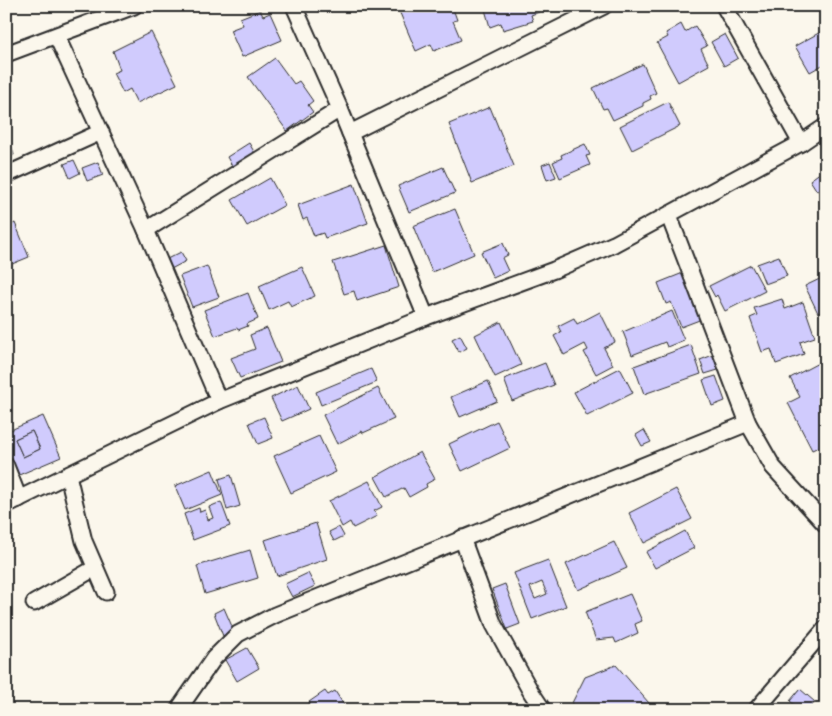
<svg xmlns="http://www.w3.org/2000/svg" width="832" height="716" viewBox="0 0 832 716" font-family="Sriracha,sans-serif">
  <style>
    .building { fill: #d0cbfd; stroke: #2b2b2b; fill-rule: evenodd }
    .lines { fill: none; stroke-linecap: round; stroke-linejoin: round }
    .minor-casing { stroke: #2b2b2b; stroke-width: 19 }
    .minor { stroke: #fbf7ec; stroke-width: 15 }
  </style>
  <rect width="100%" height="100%" fill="#fbf7ec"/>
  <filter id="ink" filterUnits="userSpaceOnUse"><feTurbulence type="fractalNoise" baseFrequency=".02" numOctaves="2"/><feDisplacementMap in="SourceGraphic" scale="10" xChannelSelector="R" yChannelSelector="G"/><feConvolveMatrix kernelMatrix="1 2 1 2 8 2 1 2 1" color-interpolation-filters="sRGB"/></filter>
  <g filter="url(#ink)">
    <g class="building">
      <polygon points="397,6 452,6 457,20 453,21 461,40 434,51 431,44 416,51"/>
      <polygon points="484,6 538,6 539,12 531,15 533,21 503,30 501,23 490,27"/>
      <polygon points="260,10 263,16 270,13 282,40 242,57 230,30 243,25 240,18"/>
      <polygon points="681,24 685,32 695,26 707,46 701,49 709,65 678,82 657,43 668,37 666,33"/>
      <polygon points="826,29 826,63 810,72 795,46"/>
      <polygon points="151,32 177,84 137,103 130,89 123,93 113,73 120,70 113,51"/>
      <polygon points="725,34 738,58 724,66 711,42"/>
      <polygon points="275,58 294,84 299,81 313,101 308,105 313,112 287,131 248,77"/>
      <polygon points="643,64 656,93 650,96 651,99 643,103 643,106 613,120 607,108 603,109 593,88"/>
      <polygon points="668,102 680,126 632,150 620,126"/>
      <polygon points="490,107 514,166 472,183 449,124"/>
      <polygon points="6,128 14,155 6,157"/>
      <polygon points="249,143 256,155 233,168 227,157"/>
      <polygon points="585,144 590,155 586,156 590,165 560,178 553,162 562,158 561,155"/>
      <polygon points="74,160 80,173 70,178 64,164"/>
      <polygon points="98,162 103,175 87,181 82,168"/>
      <polygon points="550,162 556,177 547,180 542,165"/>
      <polygon points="443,167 455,193 409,212 398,186"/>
      <polygon points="821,172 826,180 826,186 817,191 810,180"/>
      <polygon points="270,178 285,205 247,226 232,200"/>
      <polygon points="354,184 368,223 325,238 323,233 314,236 307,218 303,220 298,205"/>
      <polygon points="455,209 474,254 432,272 413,226"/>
      <polygon points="15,223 29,257 12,264 6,249 6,227"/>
      <polygon points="503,243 508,255 502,258 508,271 493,278 481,252"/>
      <polygon points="386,245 399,287 357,301 354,291 344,294 333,262"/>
      <polygon points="181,252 186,261 171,269 167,259"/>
      <polygon points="779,256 787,276 765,284 757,264"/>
      <polygon points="751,265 765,291 725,311 717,295 715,297 709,286"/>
      <polygon points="207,266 219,297 192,307 180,276"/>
      <polygon points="302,267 315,296 291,307 288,301 269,310 259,286"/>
      <polygon points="683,273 702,319 681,327 671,302 666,304 658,283"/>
      <polygon points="826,276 826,309 818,313 805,286"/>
      <polygon points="248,293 258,319 247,324 248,326 238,330 237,328 215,336 204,310"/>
      <polygon points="782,299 785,309 803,302 815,337 800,342 804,354 776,364 771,349 762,352 750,318 757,315 754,308"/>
      <polygon points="672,311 684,340 667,347 665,342 632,355 623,332"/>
      <polygon points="600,312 615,342 604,348 613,365 596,374 584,352 588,350 585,344 564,355 554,336 561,332 558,326 574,318 577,324"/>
      <polygon points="501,322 521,365 495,377 475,335"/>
      <polygon points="267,328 281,362 240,378 231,358 255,349 250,335"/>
      <polygon points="460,335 467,348 459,352 452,339"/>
      <polygon points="691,345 701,374 644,394 634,366"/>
      <polygon points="713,355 718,370 705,374 700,360"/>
      <polygon points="824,360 826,363 826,455 821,446 812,450 788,403 800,397 790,378"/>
      <polygon points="545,363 554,385 512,401 504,379"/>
      <polygon points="620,368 633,393 587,416 574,392"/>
      <polygon points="371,369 377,382 321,405 316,392"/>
      <polygon points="716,376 725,401 712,406 703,380"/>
      <polygon points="488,381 497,401 460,417 451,397"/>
      <polygon points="298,385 309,409 282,421 271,398"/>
      <polygon points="378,388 394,419 363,433 362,431 337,444 323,415"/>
      <path d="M43 416 61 457 19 475 6 445V432ZM32 431 40 449 23 457 15 439Z"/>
      <polygon points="264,417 273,438 258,444 249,423"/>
      <polygon points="497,421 510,448 462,471 449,444"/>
      <polygon points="644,430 651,442 642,446 636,435"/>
      <polygon points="32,431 40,449 23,457 15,439"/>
      <polygon points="319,436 336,472 291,493 274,456"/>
      <polygon points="420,452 435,479 426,484 427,487 409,497 404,488 386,497 375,477"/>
      <polygon points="212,470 222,495 185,510 175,486"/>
      <polygon points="231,475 240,506 227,510 219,479"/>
      <polygon points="369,481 382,507 374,511 377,516 353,528 350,522 342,527 329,501"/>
      <polygon points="676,489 692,519 644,543 629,513"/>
      <polygon points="221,502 230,526 193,540 184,514 199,508 200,512 205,510 208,520 213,518 209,507"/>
      <polygon points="316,523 327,559 277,576 265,540"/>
      <polygon points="339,527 344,536 334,541 329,532"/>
      <polygon points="685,531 694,548 655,568 646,552"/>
      <polygon points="614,542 627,568 578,590 566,564"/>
      <polygon points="250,550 258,578 205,594 197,566"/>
      <path d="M548 560 566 606 532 619 514 573ZM542 582 547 594 535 599 530 587Z"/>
      <polygon points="308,573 315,586 292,597 285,584"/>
      <polygon points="505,584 520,624 507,629 492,589"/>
      <polygon points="630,594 642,621 635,624 638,633 616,643 614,638 596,640 585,612"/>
      <polygon points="224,608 234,631 223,636 214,613"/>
      <polygon points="247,648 259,668 237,681 225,660"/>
      <polygon points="616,665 655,710 575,710 571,705 585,677"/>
      <polygon points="800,689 815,702 808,710 800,710 790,701"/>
      <polygon points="325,691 328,695 335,691 347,710 313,710 309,702"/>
    </g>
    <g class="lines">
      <g class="minor-casing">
        <g id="minor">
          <polyline points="294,6 340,109 426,317"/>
          <polyline points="724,6 801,143"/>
          <polyline points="57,37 146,230 219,401"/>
          <polyline points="6,54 134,6"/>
          <polyline points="350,133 604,6"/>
          <polyline points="6,175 101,132"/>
          <polyline points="669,216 748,423 773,467 826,525"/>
          <polyline points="146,230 340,109"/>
          <polyline points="6,466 19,499"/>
          <polyline points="68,475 84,541 106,592"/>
          <polyline points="6,505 219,401 426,317 554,270 614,244 801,143 826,126"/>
          <polyline points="462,538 494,625 531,692 543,710"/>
          <polyline points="34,603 95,568"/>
          <polyline points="178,710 214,658 238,634 275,615 748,423"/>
          <polyline points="756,710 826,628"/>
        </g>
      </g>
      <use href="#minor" class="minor"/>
    </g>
  </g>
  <rect width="832" height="716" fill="none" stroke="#fbf7ec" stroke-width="25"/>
  <rect x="12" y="12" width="807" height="691" fill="none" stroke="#2b2b2b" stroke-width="2" filter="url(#ink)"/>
</svg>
